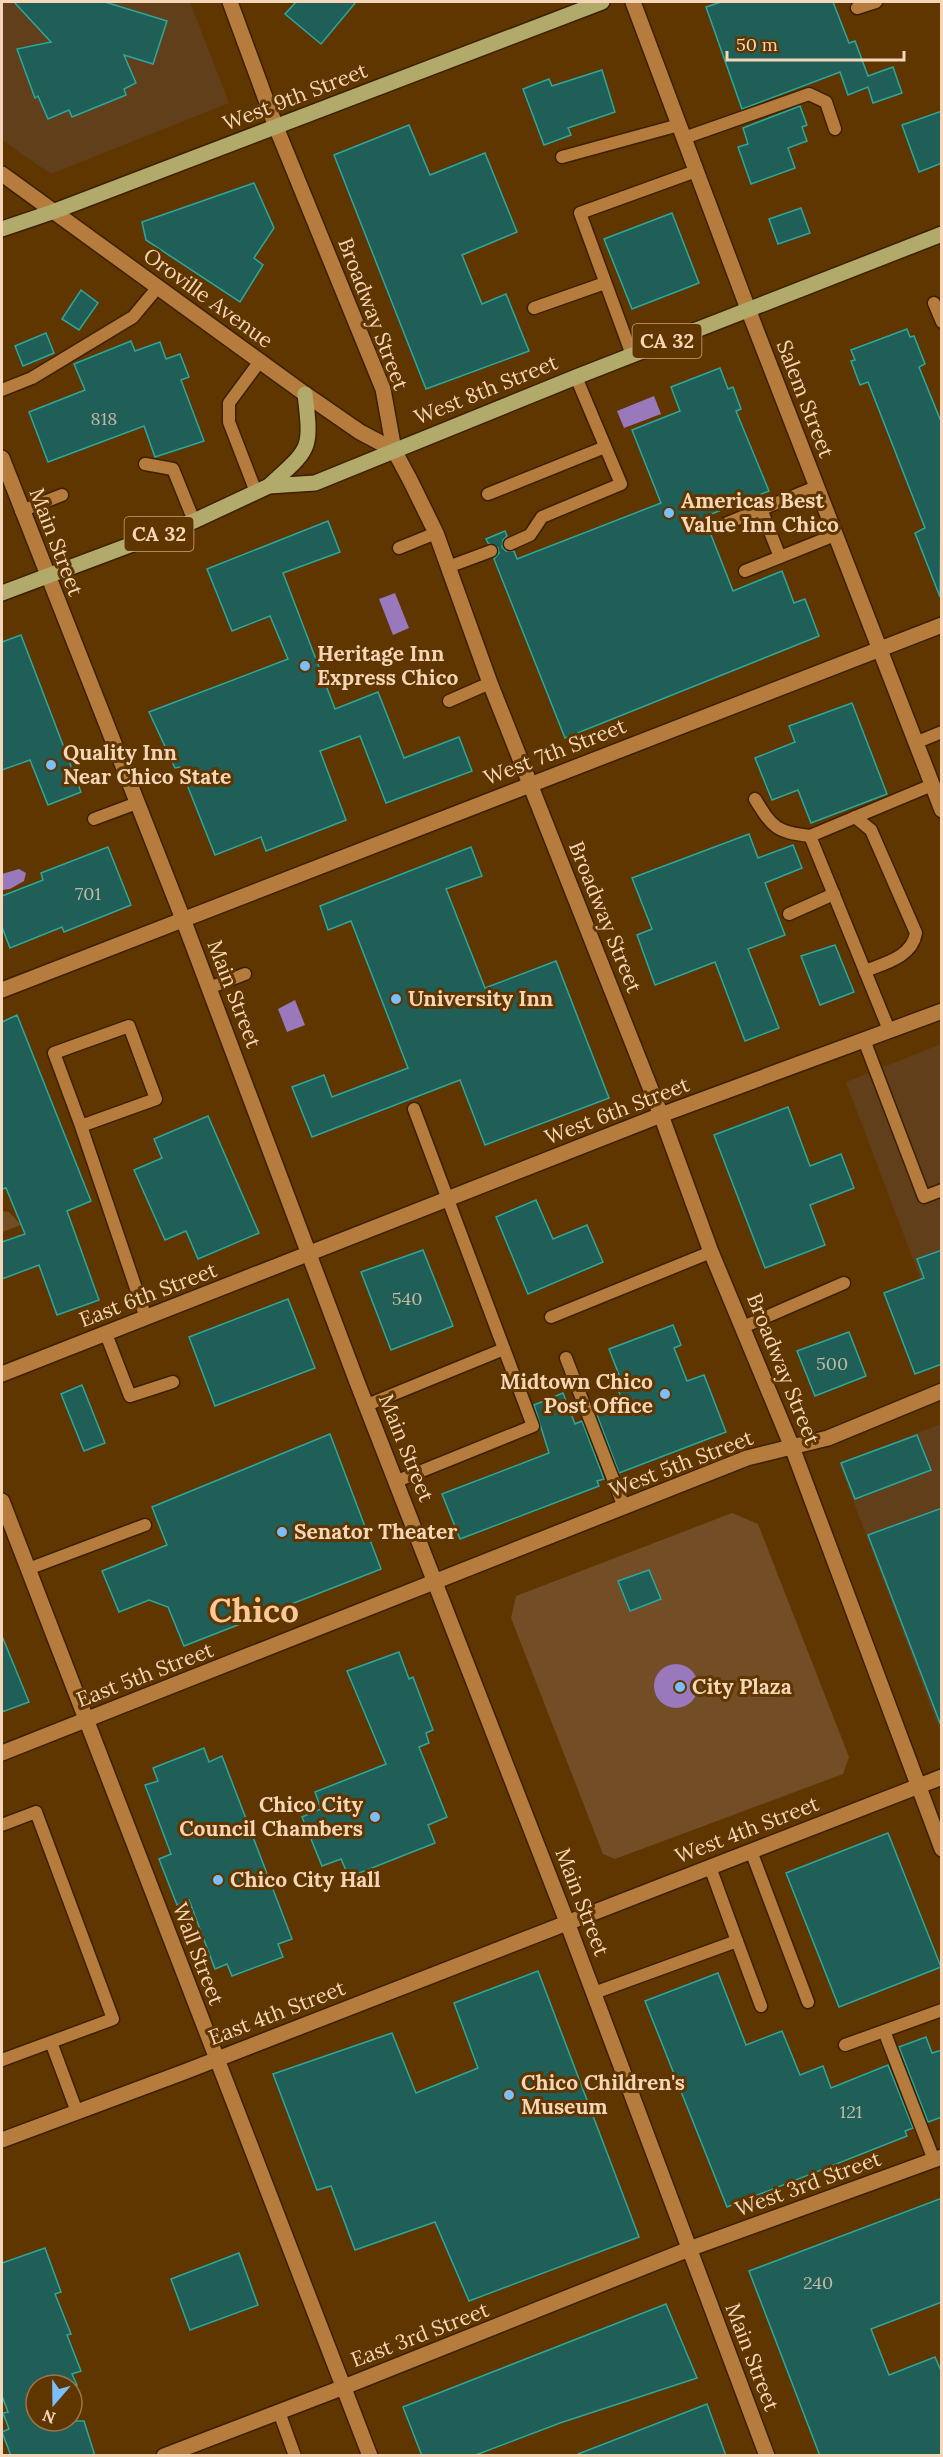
<svg xmlns="http://www.w3.org/2000/svg" width="943" height="2457" viewBox="0 0 943 2457" font-family="Lora,serif">
  <style>
    .built { fill: #613f1a }
    .green { fill: #724d26 }
    .water { fill: #9978bc }
    .building { fill: #205e58; stroke: #2ba89c; stroke-width: 1.5 }
    .lines { fill: none; stroke-linecap: round; stroke-linejoin: round }
    .lane-casing { stroke: #3c2000; stroke-width: 15 }
    .street-casing { stroke: #3c2000; stroke-width: 18 }
    .secondary-casing { stroke: #3c2000; stroke-width: 18 }
    .primary-casing { stroke: #3c2000; stroke-width: 18 }
    .lane { stroke: #b57c3e; stroke-width: 12 }
    .street { stroke: #b57c3e; stroke-width: 15 }
    .secondary { stroke: #b57c3e; stroke-width: 15 }
    .primary { stroke: #b1aa6a; stroke-width: 15 }
    .poi-dot { fill: #7bbef8; stroke: #5f3600; stroke-width: 2 }
    .labels { text-anchor: middle; stroke-width: 6; stroke-linejoin: round; paint-order: stroke }
    .number-label { font-size: 18px; fill: #c0b8a0 }
    .shield { fill: #5f3600; stroke: #c9a681; stroke-width: 1.5 }
    .shield-label { font-size: 20px; font-weight: bold; fill: #f6d6b8 }
    .street-label { font-size: 21px; fill: #f6d6b8; stroke: #5f3600 }
    .poi-label { font-size: 21px; font-weight: bold; fill: #f6d6b8; stroke: #5f3600; text-anchor: start }
    .town-label { font-size: 33px; font-weight: bold; fill: #fac898; stroke: #5f3600 }
  </style>
  <rect width="100%" height="100%" fill="#5f3600"/>
  <g class="built">
    <polygon points="2,2 190,2 229,103 51,174 2,140"/>
    <polygon points="941,1044 941,1333 844,1077 846,1082"/>
    <polygon points="941,1424 941,1734 839,1463"/>
  </g>
  <g class="green">
    <polygon points="2,1211 9,1212 21,1225 2,1232"/>
    <polygon points="732,1513 758,1524 849,1757 843,1774 615,1859 603,1854 511,1618 516,1596"/>
  </g>
  <g class="water">
    <polygon points="654,396 661,414 624,428 617,411"/>
    <polygon points="395,593 409,628 393,635 379,599"/>
    <polygon points="19,869 26,873 24,881 10,889 2,890 2,874"/>
    <polygon points="295,1000 305,1025 287,1032 278,1009"/>
    <circle cx="676" cy="1686" r="22"/>
  </g>
  <g class="building">
    <polygon points="14,2 105,2 167,21 153,64 124,55 136,83 124,89 126,95 72,117 69,110 48,119 38,96 35,98 17,49 51,42"/>
    <polygon points="296,2 356,2 321,44 285,14"/>
    <polygon points="721,2 833,2 849,43 855,41 868,76 893,67 902,93 873,103 868,87 848,95 840,72 742,109 706,7"/>
    <polygon points="602,70 615,112 568,128 571,135 544,145 523,89 549,79 552,86"/>
    <polygon points="800,106 807,125 802,127 807,141 788,148 795,168 751,184 738,147 748,144 743,128"/>
    <polygon points="942,111 942,163 919,172 902,125"/>
    <polygon points="409,125 430,175 485,153 517,232 462,255 482,304 506,294 529,351 426,389 334,155"/>
    <polygon points="254,183 274,228 254,258 263,265 240,302 146,240 142,222"/>
    <polygon points="801,208 810,233 778,244 769,219"/>
    <polygon points="672,213 699,283 632,309 604,239"/>
    <polygon points="81,290 98,303 79,330 62,319"/>
    <polygon points="907,329 910,337 914,336 925,364 919,367 942,424 940,597 915,533 925,528 868,382 860,385 851,361 855,360 851,350"/>
    <polygon points="46,333 54,353 23,366 15,346"/>
    <polygon points="131,341 135,351 160,342 166,359 180,354 189,377 181,380 204,441 155,457 144,426 48,462 29,412 85,390 74,364"/>
    <polygon points="720,368 728,389 733,387 741,409 736,411 769,491 704,517 733,591 782,571 794,603 805,599 819,636 565,738 494,559 499,553 498,548 488,543 486,539 505,531 507,536 503,540 502,547 506,551 514,551 517,559 661,503 632,430 680,411 671,387"/>
    <polygon points="328,521 340,552 283,573 335,709 378,692 404,758 459,737 472,771 386,803 360,736 320,751 346,820 266,851 261,837 215,855 180,767 175,768 149,712 288,659 270,616 232,631 207,569"/>
    <polygon points="21,635 81,792 48,805 30,760 2,770 2,642"/>
    <polygon points="852,703 887,794 811,823 798,790 772,800 755,758 795,742 789,726"/>
    <polygon points="749,834 758,858 793,845 802,868 765,883 785,935 748,949 779,1028 745,1041 715,962 655,985 637,935 652,929 632,878"/>
    <polygon points="108,847 131,905 64,932 62,927 10,948 2,927 2,896 43,880 41,873"/>
    <polygon points="471,847 482,876 446,889 485,988 556,961 609,1098 485,1145 460,1080 312,1137 292,1087 324,1075 332,1097 408,1068 351,921 328,930 320,906"/>
    <polygon points="835,945 854,992 820,1005 801,956"/>
    <polygon points="17,1015 91,1201 67,1211 99,1300 57,1315 39,1265 2,1279 2,1242 25,1234 6,1188 2,1189 2,1022"/>
    <polygon points="788,1107 810,1166 841,1154 854,1188 810,1205 825,1245 765,1268 714,1135"/>
    <polygon points="208,1116 259,1233 198,1259 186,1231 165,1240 134,1170 162,1158 154,1139"/>
    <polygon points="536,1200 553,1239 587,1225 603,1262 528,1294 496,1217"/>
    <polygon points="423,1250 453,1326 391,1350 361,1272"/>
    <polygon points="942,1250 942,1364 915,1374 884,1293 924,1278 917,1259"/>
    <polygon points="288,1299 315,1368 215,1406 189,1337"/>
    <polygon points="673,1325 681,1345 674,1348 687,1381 704,1375 726,1432 619,1473 597,1415 624,1405 615,1382 621,1380 609,1349"/>
    <polygon points="849,1332 866,1376 815,1396 797,1351"/>
    <polygon points="82,1385 105,1443 84,1451 61,1394"/>
    <polygon points="563,1393 575,1424 582,1421 604,1479 597,1481 599,1486 460,1539 442,1494 549,1453 534,1405"/>
    <polygon points="330,1434 381,1569 184,1646 168,1607 149,1600 119,1612 102,1571 167,1545 152,1507"/>
    <polygon points="917,1435 931,1470 855,1499 841,1463"/>
    <polygon points="942,1508 942,1722 940,1723 868,1535"/>
    <polygon points="649,1570 661,1599 630,1611 618,1581"/>
    <polygon points="2,1636 29,1702 2,1712"/>
    <polygon points="399,1652 409,1679 413,1677 433,1730 426,1733 429,1743 419,1747 447,1817 428,1825 435,1843 349,1877 341,1859 322,1866 302,1817 321,1809 315,1792 386,1764 347,1671"/>
    <polygon points="204,1748 209,1762 222,1756 292,1939 278,1944 283,1957 232,1976 227,1964 215,1969 189,1900 177,1905 159,1859 171,1854 145,1785 158,1781 153,1768"/>
    <polygon points="888,1833 941,1967 839,2007 786,1873"/>
    <polygon points="538,1971 639,2237 469,2301 435,2222 355,2250 331,2186 317,2190 273,2074 392,2033 416,2093 478,2068 454,2003"/>
    <polygon points="718,1973 746,2045 782,2031 800,2075 823,2066 831,2088 888,2065 913,2128 905,2131 907,2136 727,2207 645,2001"/>
    <polygon points="926,2037 932,2053 942,2050 942,2117 928,2122 899,2047"/>
    <polygon points="942,2198 942,2302 871,2329 889,2375 935,2357 942,2373 942,2456 820,2456 749,2271"/>
    <polygon points="45,2248 61,2292 55,2294 71,2334 67,2335 81,2371 72,2374 77,2385 36,2385 36,2421 84,2421 95,2456 11,2456 2,2432 9,2429 3,2413 8,2412 2,2396 2,2263"/>
    <polygon points="239,2253 258,2305 190,2330 171,2279"/>
    <polygon points="666,2304 697,2378 560,2423 473,2456 422,2456 403,2407"/>
    <polygon points="707,2404 726,2456 578,2456 578,2454"/>
  </g>
  <g class="lines">
    <g class="lane-casing">
      <g id="lane">
        <polyline points="857,8 876,2"/>
        <polyline points="684,138 809,94 826,102 835,129"/>
        <polyline points="562,157 679,125"/>
        <polyline points="934,303 942,322"/>
        <polyline points="534,308 605,283"/>
        <polyline points="632,355 580,213 696,171"/>
        <polyline points="2,390 32,378 133,317 158,287"/>
        <polyline points="145,464 173,469 194,521"/>
        <polyline points="256,492 229,422 229,403 260,361"/>
        <polyline points="488,494 605,447"/>
        <polyline points="761,509 780,557"/>
        <polyline points="21,511 62,495"/>
        <polyline points="725,524 816,487"/>
        <polyline points="510,544 530,535 542,517 621,484 576,377"/>
        <polyline points="399,548 436,533"/>
        <polyline points="448,567 491,551"/>
        <polyline points="745,571 835,535"/>
        <polyline points="449,701 490,683"/>
        <polyline points="915,743 942,732"/>
        <path d="M755 799C773 828 776 832 810 836"/>
        <path d="M855 817 871 830 916 933C912 957 885 963 865 971"/>
        <polyline points="94,819 137,803"/>
        <polyline points="789,914 834,894"/>
        <polyline points="209,988 245,974"/>
        <polyline points="889,1030 810,836 932,785"/>
        <polyline points="864,1040 924,1197 942,1190"/>
        <polyline points="81,1126 54,1053 129,1026 156,1099 81,1126 146,1318"/>
        <polyline points="551,1317 711,1252"/>
        <polyline points="743,1327 844,1283"/>
        <polyline points="106,1334 130,1396 173,1382"/>
        <polyline points="566,1358 624,1507"/>
        <polyline points="367,1405 504,1349"/>
        <polyline points="397,1481 533,1426 414,1109"/>
        <polyline points="28,1569 145,1525"/>
        <polyline points="2,1825 36,1812 113,2019 2,2060"/>
        <polyline points="751,1851 808,2002"/>
        <polyline points="737,1941 761,2006"/>
        <polyline points="594,1993 737,1941 710,1867"/>
        <polyline points="884,2031 934,2160"/>
        <polyline points="51,2042 77,2112"/>
        <polyline points="845,2045 942,2010"/>
        <polyline points="279,2412 295,2456"/>
      </g>
    </g>
    <g class="street-casing">
      <g id="street">
        <polyline points="230,2 276,127 383,389 394,450"/>
        <polyline points="2,990 942,625"/>
        <polyline points="2,1374 661,1115 942,1011"/>
        <polyline points="2,1501 370,2456"/>
        <polyline points="2,1753 747,1458 828,1438 942,1391"/>
      </g>
    </g>
    <g class="secondary-casing">
      <g id="secondary">
        <polyline points="633,2 748,309 942,810"/>
        <polyline points="2,174 305,394 360,432 394,450 410,480 436,533 490,683 661,1115 711,1252 792,1447 942,1849"/>
        <polyline points="2,458 183,919 357,1382 567,1922 767,2456"/>
        <polyline points="2,2140 184,2072 942,1777"/>
        <polyline points="164,2456 344,2387 689,2249 942,2157"/>
      </g>
    </g>
    <g class="primary-casing">
      <g id="primary">
        <polyline points="2,229 55,211 602,2"/>
        <path d="M269 486C310 448 312 452 305 394"/>
        <polyline points="2,593 194,521 269,486 315,483 576,377 942,234"/>
      </g>
    </g>
    <use href="#lane" class="lane"/>
    <use href="#street" class="street"/>
    <use href="#secondary" class="secondary"/>
    <use href="#primary" class="primary"/>
  </g>
  <g class="poi-dot">
    <circle cx="669" cy="513" r="6"/>
    <circle cx="305" cy="666" r="6"/>
    <circle cx="51" cy="765" r="6"/>
    <circle cx="396" cy="999" r="6"/>
    <circle cx="665" cy="1394" r="6"/>
    <circle cx="282" cy="1532" r="6"/>
    <circle cx="680" cy="1687" r="6"/>
    <circle cx="375" cy="1817" r="6"/>
    <circle cx="218" cy="1880" r="6"/>
    <circle cx="509" cy="2095" r="6"/>
  </g>
  <g class="labels">
    <g class="number-label">
      <text x="104" y="425">818</text>
      <text x="88" y="900">701</text>
      <text x="407" y="1305">540</text>
      <text x="832" y="1370">500</text>
      <text x="851" y="2118">121</text>
      <text x="818" y="2289">240</text>
    </g>
    <g class="shield">
      <rect x="632.5" y="324" width="69" height="34" rx="4.5"/>
      <rect x="124.5" y="517" width="69" height="34" rx="4.5"/>
    </g>
    <g class="shield-label">
      <text x="667" y="348">CA 32</text>
      <text x="159" y="541">CA 32</text>
    </g>
    <g class="street-label">
      <text transform="translate(295 97) rotate(-21)" y="7">West 9th Street</text>
      <text transform="translate(208 298) rotate(36)" y="7">Oroville Avenue</text>
      <text transform="translate(373 314) rotate(69)" y="7">Broadway Street</text>
      <text transform="translate(486 390) rotate(-22)" y="7">West 8th Street</text>
      <text transform="translate(805 399) rotate(69)" y="7">Salem Street</text>
      <text transform="translate(56 542) rotate(69)" y="7">Main Street</text>
      <text transform="translate(555 752) rotate(-21)" y="7">West 7th Street</text>
      <text transform="translate(605 917) rotate(68)" y="7">Broadway Street</text>
      <text transform="translate(234 994) rotate(69)" y="7">Main Street</text>
      <text transform="translate(617 1111) rotate(-21)" y="7">West 6th Street</text>
      <text transform="translate(148 1295) rotate(-21)" y="7">East 6th Street</text>
      <text transform="translate(783 1369) rotate(68)" y="7">Broadway Street</text>
      <text transform="translate(406 1448) rotate(68)" y="7">Main Street</text>
      <text transform="translate(681 1464) rotate(-21)" y="7">West 5th Street</text>
      <text transform="translate(145 1675) rotate(-21)" y="7">East 5th Street</text>
      <text transform="translate(747 1830) rotate(-21)" y="7">West 4th Street</text>
      <text transform="translate(582 1902) rotate(69)" y="7">Main Street</text>
      <text transform="translate(198 1954) rotate(69)" y="7">Wall Street</text>
      <text transform="translate(277 2013) rotate(-21)" y="7">East 4th Street</text>
      <text transform="translate(808 2184) rotate(-20)" y="7">West 3rd Street</text>
      <text transform="translate(420 2335) rotate(-21)" y="7">East 3rd Street</text>
      <text transform="translate(752 2357) rotate(69)" y="7">Main Street</text>
    </g>
    <g class="poi-label">
      <text x="681" y="508">Americas Best<tspan x="681" dy="24">Value Inn Chico</tspan></text>
      <text x="317" y="661">Heritage Inn<tspan x="317" dy="24">Express Chico</tspan></text>
      <text x="63" y="760">Quality Inn<tspan x="63" dy="24">Near Chico State</tspan></text>
      <text x="408" y="1006">University Inn</text>
      <text x="653" y="1389" text-anchor="end">Midtown Chico<tspan x="653" dy="24">Post Office</tspan></text>
      <text x="294" y="1539">Senator Theater</text>
      <text x="692" y="1694">City Plaza</text>
      <text x="363" y="1812" text-anchor="end">Chico City<tspan x="363" dy="24">Council Chambers</tspan></text>
      <text x="230" y="1887">Chico City Hall</text>
      <text x="521" y="2090">Chico Children's<tspan x="521" dy="24">Museum</tspan></text>
    </g>
    <g class="town-label">
      <text x="254" y="1622">Chico</text>
    </g>
  </g>
  <rect width="943" height="2457" fill="none" stroke="#f6d6b8" stroke-width="6"/>
  <g transform="translate(54 2403) rotate(200)"><circle r="28" fill="#5f3600" stroke="#9b764a" stroke-width="1.5"/>
  <path d="M0-4.5L10 22L0 15L-10 22Z" fill="#7bbef8"/>
  <text y="-9" font-size="16" font-weight="bold" text-anchor="middle" fill="#f6d6b8">N</text>
  </g>
  <path d="M727 51v9h177v-9" fill="none" stroke="#f6d6b8" stroke-width="3"/>
  <text x="736" y="51" font-size="18" fill="#f6d6b8" stroke="#5f3600" stroke-width="4.5" paint-order="stroke">50 m</text>
</svg>
